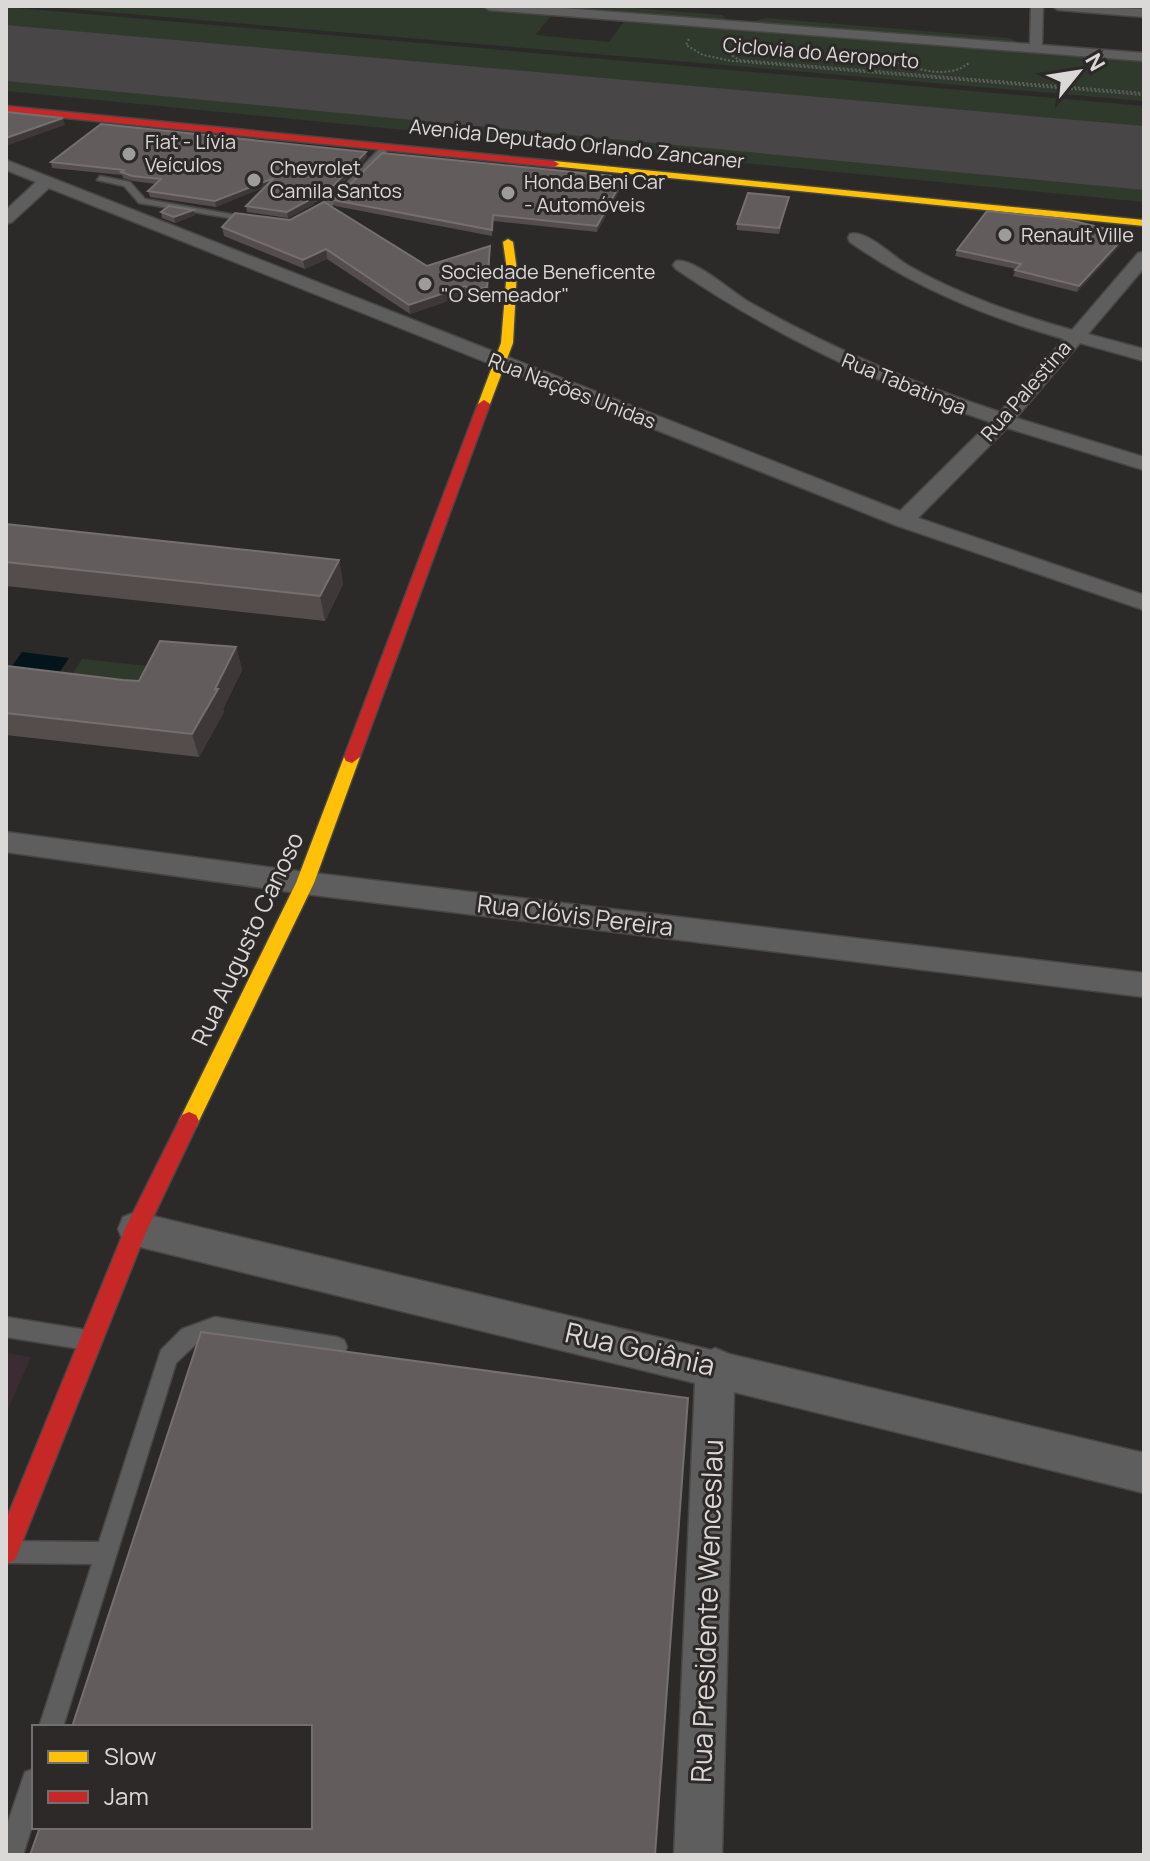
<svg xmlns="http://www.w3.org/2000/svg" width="1150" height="1861" viewBox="0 0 1150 1861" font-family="Manrope,sans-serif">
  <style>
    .education { fill: #3b2c34 }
    .green { fill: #2f3a2c; fill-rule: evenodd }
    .water { fill: #04141b }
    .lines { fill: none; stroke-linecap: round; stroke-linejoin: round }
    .runway { fill: #484646; fill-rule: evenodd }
    .lane-casing { stroke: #484645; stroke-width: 3 }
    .street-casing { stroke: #484645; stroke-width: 3 }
    .slow-casing { stroke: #484645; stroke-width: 3 }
    .jam-casing { stroke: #484645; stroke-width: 3 }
    .path { stroke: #605f5f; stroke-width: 2; stroke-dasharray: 2 2; stroke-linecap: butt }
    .lane { fill: #5f5e5e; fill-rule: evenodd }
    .street { fill: #5f5e5e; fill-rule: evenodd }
    .slow { fill: #ffc107; fill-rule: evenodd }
    .jam { fill: #c62828; fill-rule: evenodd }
    .wall { fill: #544d4c }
    .shaded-wall { fill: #3e3838 }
    .building { fill: #635c5c; stroke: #766f6f; stroke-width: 2 }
    .poi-dot { fill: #9e9c9b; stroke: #2d2928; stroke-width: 3 }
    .labels { text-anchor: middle; stroke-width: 6; stroke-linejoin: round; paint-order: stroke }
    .far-street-label { font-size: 20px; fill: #dbd9d8; stroke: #2d2928 }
    .far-poi-label { font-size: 20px; fill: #dbd9d8; stroke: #2d2928; text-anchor: start }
    .street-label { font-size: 24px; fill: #dbd9d8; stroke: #2d2928 }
    .near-street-label { font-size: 28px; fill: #dbd9d8; stroke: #2d2928 }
  </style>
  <rect width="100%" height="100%" fill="#2c2a29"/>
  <polygon class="education" points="6,1353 31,1357 6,1414"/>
  <g class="green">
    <path d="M36 6H481L1144 59V101ZM551 16 623 22V23L609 42 535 35Z"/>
    <polygon points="530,6 608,6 722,15 726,18 718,21"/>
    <polygon points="6,7 1144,106 1144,148 6,45"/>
    <polygon points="765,18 1009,38 1016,41 1012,43 753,22"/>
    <polygon points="6,63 1144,168 1144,202 6,91"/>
    <polygon points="82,659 148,666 132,693 66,684"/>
  </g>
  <polygon class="water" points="22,652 69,658 53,682 6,674"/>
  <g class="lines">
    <polygon class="runway" points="6,25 1144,126 1144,190 6,81"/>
    <g class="lane-casing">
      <g id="lane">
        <path d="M383 145 390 147C374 166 333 215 308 216V212L334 196Z"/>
        <polygon points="100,176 130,182 145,199 258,219 254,222 139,203 124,186 97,180"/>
        <polygon points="6,1317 87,1330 94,1333 97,1340 94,1347 87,1350 6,1337"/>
        <polygon points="215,1317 337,1337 344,1340 347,1347 344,1354 337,1357 215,1337 196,1344 176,1363 63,1727 39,1727 92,1564 6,1563 6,1541 99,1542 161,1350 182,1329"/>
        <polygon points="34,1769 34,1820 23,1855 6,1855 6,1828 25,1772"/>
      </g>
    </g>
    <g class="street-casing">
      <g id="street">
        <polygon points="483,6 536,6 1030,44 1031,6 1043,6 1042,45 1144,53 1144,61 489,10"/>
        <polygon points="1052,6 1144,9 1144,17 1058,10"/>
        <path d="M6 160 900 511 990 422C877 384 774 336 676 269L673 265 676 261C693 257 732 292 749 302 829 347 912 383 1000 412L1064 339C987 317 915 288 850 242L848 238 850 234C868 230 893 257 909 266 960 295 1016 314 1072 330L1138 253 1144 252V268L1088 334 1144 349V361L1080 343 1016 418 1144 457V470L1007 428 918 518 1144 595V610L895 525 49 188 12 222 6 224V210L36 182 6 170Z"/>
        <polygon points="6,832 305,872 1144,973 1144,997 305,894 6,852"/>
        <polygon points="136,1212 711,1350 715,1348 729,1354 1144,1453 1144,1493 734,1392 722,1855 674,1855 695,1383 136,1246 123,1241 118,1229 123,1217"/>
      </g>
    </g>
    <g class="slow-casing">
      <g id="slow">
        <polygon points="554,161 1144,220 1144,226 551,166"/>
        <polygon points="508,239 513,242 517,270 513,343 490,404 484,408 478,404 501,343 507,270 503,242"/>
        <polygon points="352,751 360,757 314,883 196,1127 189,1130 182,1127 179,1121 296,883 344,757"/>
      </g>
    </g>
    <g class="jam-casing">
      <g id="jam">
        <polygon points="6,106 554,161 559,164 554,167 6,112"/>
        <polygon points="484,400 490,404 360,757 352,763 346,761 344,757 478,404"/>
        <polygon points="189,1112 196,1115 199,1121 146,1232 15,1560 6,1564 6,1520 125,1229 182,1115"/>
      </g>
    </g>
    <g class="path">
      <polyline points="449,6 468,7"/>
      <polyline points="689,39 686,45 703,55 732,61 1144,95"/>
      <polyline points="761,49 731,55 739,60 1144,93"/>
      <path d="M886 59C911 67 948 82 970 62"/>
    </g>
    <use href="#lane" class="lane"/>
    <use href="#street" class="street"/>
    <use href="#slow" class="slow"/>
    <use href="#jam" class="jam"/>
  </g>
  <g class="wall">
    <polygon points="367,157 332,194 316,202 314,202 314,204 288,218 247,212 246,206 264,187 216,207 150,197 148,191 156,184 133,181 123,178 122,175 52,168 51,162"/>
    <polygon points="624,177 624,182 597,232 493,221 492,236 335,206 334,200"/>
    <polygon points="789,197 779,234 737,230 737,224"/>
    <polygon points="161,212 195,215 175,223 162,218"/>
    <polygon points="222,227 427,266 490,246 488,296 473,301 465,295 410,314 327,259 305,269 224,236"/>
    <polygon points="1125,240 1077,292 1013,276 1016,269 955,256 957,250"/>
    <polygon points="6,524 339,560 343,584 325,621 6,586"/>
    <polygon points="236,647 242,670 223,709 224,712 199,757 6,735 6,666 123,680 139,681"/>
  </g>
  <g class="shaded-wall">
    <polygon points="63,118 65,125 6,146 6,138"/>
    <polygon points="366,152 367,157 332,194 316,202 315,197"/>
    <polygon points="624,177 624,182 597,232 597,226"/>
    <polygon points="274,178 275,183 216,207 215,201"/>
    <polygon points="313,198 314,204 288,218 287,212"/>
    <polygon points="193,210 195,215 175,223 174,217"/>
    <polygon points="1127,234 1125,240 1077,292 1079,286"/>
    <polygon points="490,246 488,296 473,301 472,291"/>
    <polygon points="326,249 327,259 305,269 303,260"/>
    <polygon points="465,286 465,295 410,314 409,305"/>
    <polygon points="339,560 343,584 325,621 320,596"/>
    <polygon points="236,647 242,670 223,709 224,712 199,757 192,734"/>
  </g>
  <g class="building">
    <polygon points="6,112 63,118 6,138"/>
    <polygon points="101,124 366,152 331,188 315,197 310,196 313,198 287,212 246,206 274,178 215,201 148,191 161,179 132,176 121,172 124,170 51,162"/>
    <polygon points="382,153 624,177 597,226 493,215 492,230 334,200"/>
    <polygon points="748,193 789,197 779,228 737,224"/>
    <polygon points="324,202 427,266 490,246 487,287 472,291 465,286 409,305 326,249 303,260 222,227 235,213 290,220"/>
    <polygon points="169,206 193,210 174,217 161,212"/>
    <polygon points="987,211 1066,219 1127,234 1079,286 1015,270 1021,264 957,250"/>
    <polygon points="6,524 339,560 320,596 6,562"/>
    <polygon points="160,641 236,647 215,689 218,689 192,734 6,713 6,666 123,680 139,681"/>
    <polygon points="201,1332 688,1398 655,1855 30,1855 40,1827 310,1827 310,1727 72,1727"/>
  </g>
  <g class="poi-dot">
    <circle cx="129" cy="154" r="8"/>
    <circle cx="254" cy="180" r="8"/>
    <circle cx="508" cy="193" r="8"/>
    <circle cx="1005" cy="235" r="8"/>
    <circle cx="425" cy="284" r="8"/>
  </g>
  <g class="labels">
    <g class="far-street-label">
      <text transform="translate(821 53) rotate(5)" y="7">Ciclovia do Aeroporto</text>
      <text transform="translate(577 144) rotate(6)" y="7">Avenida Deputado Orlando Zancaner</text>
      <text transform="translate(904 384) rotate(22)" y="7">Rua Tabatinga</text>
      <text transform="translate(572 391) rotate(21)" y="7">Rua Nações Unidas</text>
      <text transform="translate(1026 391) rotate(-49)" y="7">Rua Palestina</text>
    </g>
    <g class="far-poi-label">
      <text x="145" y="149">Fiat - Lívia<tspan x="145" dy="23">Veículos</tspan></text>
      <text x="270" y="175">Chevrolet<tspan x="270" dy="23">Camila Santos</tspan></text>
      <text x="524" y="189">Honda Beni Car<tspan x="524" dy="23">- Automóveis</tspan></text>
      <text x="1021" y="242">Renault Ville</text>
      <text x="441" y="279">Sociedade Beneficente<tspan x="441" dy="23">"O Semeador"</tspan></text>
    </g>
    <g class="street-label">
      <text transform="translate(575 916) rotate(7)" y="8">Rua Clóvis Pereira</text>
      <text transform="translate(248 939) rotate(-65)" y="8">Rua Augusto Canoso</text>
    </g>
    <g class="near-street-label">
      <text transform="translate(640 1349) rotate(13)" y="10">Rua Goiânia</text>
      <text transform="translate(707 1611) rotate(-88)" y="10">Rua Presidente Wenceslau</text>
    </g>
  </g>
  <rect width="1150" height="1861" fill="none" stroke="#dbd9d8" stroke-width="16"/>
  <rect x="32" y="1725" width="280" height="104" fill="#2d2928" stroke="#736f6e" stroke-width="2"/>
  <rect x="48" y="1751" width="40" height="12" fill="#ffc107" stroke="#736f6e" stroke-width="2"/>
  <text x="104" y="1765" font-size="24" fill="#dbd9d8">Slow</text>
  <rect x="48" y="1791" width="40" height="12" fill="#c62828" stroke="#736f6e" stroke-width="2"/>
  <text x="104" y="1805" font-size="24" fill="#dbd9d8">Jam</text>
  <g transform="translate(1078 72) rotate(60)" stroke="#2d2928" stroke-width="6" paint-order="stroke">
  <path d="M0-6L14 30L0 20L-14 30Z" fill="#dbd9d8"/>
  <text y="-12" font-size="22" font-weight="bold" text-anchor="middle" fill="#dbd9d8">N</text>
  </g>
</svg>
